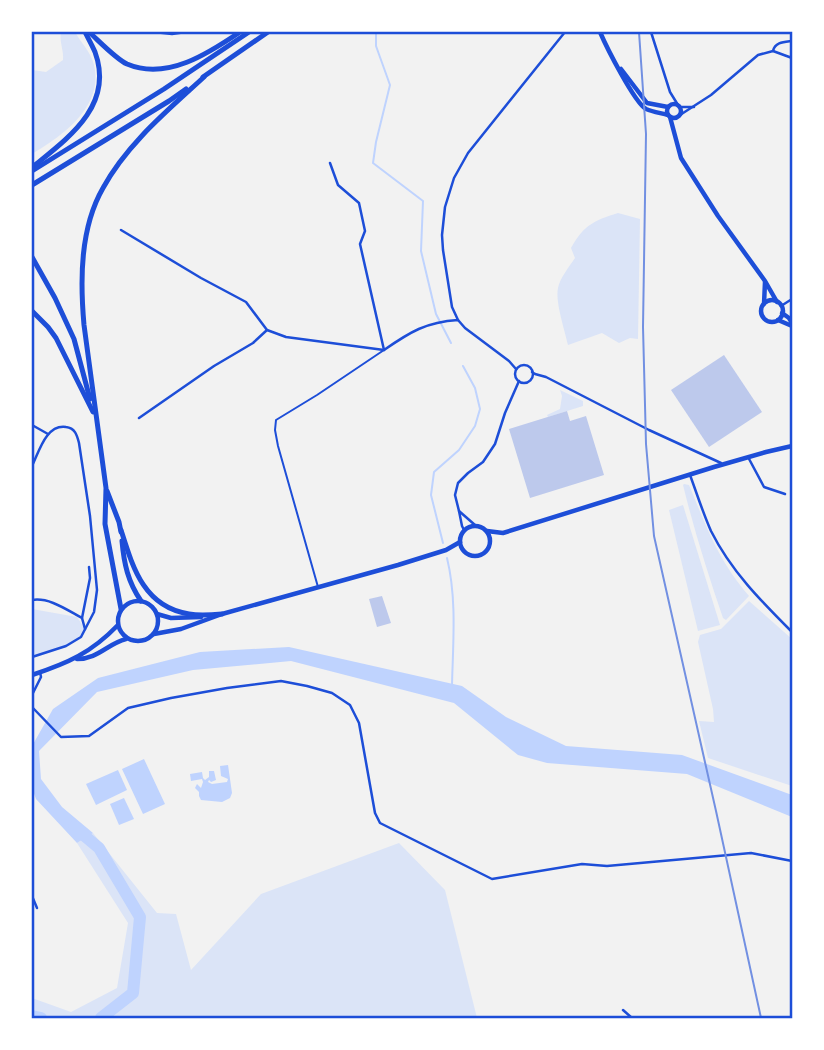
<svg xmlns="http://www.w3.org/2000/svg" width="824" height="1050" viewBox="0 0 824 1050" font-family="Roboto,sans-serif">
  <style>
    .green { fill: #dbe4f7 }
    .water { fill: #bfd3fe }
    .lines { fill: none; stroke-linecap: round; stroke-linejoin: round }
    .stream { stroke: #bfd3fe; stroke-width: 2 }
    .river { stroke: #bfd3fe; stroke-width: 12 }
    .building { fill: #bdc9ec }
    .service { stroke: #1d4ed8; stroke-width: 2 }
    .minor { stroke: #1d4ed8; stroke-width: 2.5 }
    .primary { stroke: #1d4ed8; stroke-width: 4.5 }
    .motorway { stroke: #1d4ed8; stroke-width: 5 }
    .rail { stroke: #7290e2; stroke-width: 2 }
    .neatline { fill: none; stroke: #1d4ed8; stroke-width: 2.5 }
  </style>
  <rect width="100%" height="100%" fill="#f2f2f2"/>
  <g class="green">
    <path d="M61 32H75C81 43 91 52 94 65 104 107 62 136 32 154V70L46 72 63 60C64 50 59 42 61 32Z"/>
    <path d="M618 213 640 219 638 339 630 338 619 343 602 333 568 345C565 331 555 302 558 288 560 278 569 267 575 258L571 248C584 225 593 221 618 213Z"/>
    <polygon points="560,390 583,401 583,406 548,417 547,415 560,409 562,396"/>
    <path d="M684 484 689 485C707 528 718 560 749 596L726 620 723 618C708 574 694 530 683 485Z"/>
    <polygon points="683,505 720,625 698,631 669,510"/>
    <polygon points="749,601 792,639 792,786 708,758 699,721 714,722 713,709 698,642 700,635 721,629"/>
    <path d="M32 609 77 617 85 629C75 648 50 651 32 657Z"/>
    <polygon points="93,833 157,913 176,914 191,970 261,894 399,843 445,890 477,1018 32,1018 32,998 71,1012 117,988 128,923 77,843"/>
  </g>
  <g class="water">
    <polygon points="289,647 462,686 506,717 566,746 682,755 792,795 792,817 687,774 547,763 518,755 454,703 291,661 193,670 97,692 39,751 41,779 62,807 93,833 77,843 36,799 32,788 32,746 53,709 98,678 200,652"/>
    <polygon points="144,759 165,804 143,814 122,769"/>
    <polygon points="228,765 232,793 230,798 222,802 201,800 199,796 199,792 195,788 197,784 201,788 203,782 202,779 191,781 190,774 202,772 203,778 205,780 209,777 209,771 214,771 216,780 211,782 209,780 208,782 212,784 227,782 228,779 221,776 220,766"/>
    <polygon points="118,770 127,790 96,805 86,784"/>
    <polygon points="124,798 134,819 119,825 110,804"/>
  </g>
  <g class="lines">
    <g class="stream">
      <polyline points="376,32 376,46 390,85 376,142 373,163 423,201 421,251 436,314 451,343"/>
      <polyline points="443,543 431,495 434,472 459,450 475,426 480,409 475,388 463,366"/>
      <path d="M447 558C457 599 453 643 452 685"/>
    </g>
    <g class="river">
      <polyline points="74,827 99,848 140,917 133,993 101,1018"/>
      <polyline points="32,1016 41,1018"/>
    </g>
  </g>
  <g class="building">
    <polygon points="724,355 762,412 709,447 671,390"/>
    <polygon points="567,411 570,421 586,416 604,475 530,498 509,429"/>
    <polygon points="382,596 391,623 377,627 369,599"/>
  </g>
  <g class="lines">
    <polyline class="service" points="318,587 278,446 275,430 276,420 317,395 384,350"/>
    <g class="minor">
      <polyline points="154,32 172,34 186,32"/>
      <polyline points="651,32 670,92 678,105"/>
      <path d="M773 51C775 42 784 42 792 41"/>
      <polyline points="680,107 694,107"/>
      <polyline points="680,115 711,95 758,55 773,51 792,58"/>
      <polyline points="330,163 338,185 359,203 365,231 360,244 384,350"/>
      <path d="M121 230 201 278 246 302 267 330 286 337 384 350C410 332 426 322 458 320L465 328 509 361 516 369"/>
      <polyline points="781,306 792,299"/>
      <polyline points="458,320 452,307 443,250 442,235 445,207 454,178 468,153 565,32"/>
      <circle cx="524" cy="374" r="9"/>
      <polyline points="532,372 535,374 546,377 649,430 721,463"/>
      <polyline points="139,418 214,366 253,343 267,330"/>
      <polyline points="32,425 48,434"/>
      <polyline points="748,457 764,487 785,494"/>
      <path d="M32 466C39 452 46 424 66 427 75 428 77 435 79 443L90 516 97 590 94 612 81 637 66 646 32 657"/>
      <path d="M690 475C697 494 703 513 711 531 731 571 761 601 792 632"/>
      <polyline points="459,511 455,495 458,483 468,473 483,462 495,444 505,413 519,381"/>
      <polyline points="464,530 462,526 459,511 475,525"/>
      <path d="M32 600C49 597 67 610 82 618L85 629"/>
      <polyline points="82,618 90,578 89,567"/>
      <polyline points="32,695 41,677 40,672"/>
      <polyline points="32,707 61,737 89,736 128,708 171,698 227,688 281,681 307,686 332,693 350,705 359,723 375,813 380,823 492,879 582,864 607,866 751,853 792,861"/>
      <polyline points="32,896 37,908"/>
      <polyline points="623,1010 632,1018"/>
    </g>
    <g class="primary">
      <path d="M600 32C606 46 634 102 646 109 653 112 661 113 668 115"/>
      <polyline points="621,69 647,103 668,107"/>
      <circle cx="674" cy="111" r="7"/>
      <polyline points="670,117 681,158 718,216 765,281 777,302"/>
      <circle cx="772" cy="311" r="11"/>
      <polyline points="764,304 765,282"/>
      <polyline points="782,313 789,318 792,323"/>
      <polyline points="778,320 792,326"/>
      <circle cx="475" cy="541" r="15"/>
      <polyline points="487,531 503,533 714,467 766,452 792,446"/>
      <circle cx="138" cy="621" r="20"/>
      <polyline points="157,614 171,618 201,617"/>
      <polyline points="154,634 181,629 222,614 398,565 446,550 460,542"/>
      <path d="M77 659C98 659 107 644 126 639"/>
      <path d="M32 675C68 663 91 653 118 625"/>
    </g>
    <g class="motorway">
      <path d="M89 32C98 40 116 59 127 64 167 81 209 53 240 32"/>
      <polyline points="203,77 268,32"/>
      <path d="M35 165C71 136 114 104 95 52 92 45 88 38 85 32"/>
      <polyline points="32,171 164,89 249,32"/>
      <polyline points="32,185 169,101 186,89"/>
      <polyline points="32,257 55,298 74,339 90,399"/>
      <polyline points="32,311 48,327 56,338 93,412"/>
      <polyline points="107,491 119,522 121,532"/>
      <path d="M121 530C133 568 144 607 189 614 200 616 211 615 222 614"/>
      <path d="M122 541C124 564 128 582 141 601"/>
      <path d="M121 609 105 524 106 488 84 325C80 280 80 228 103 188 127 144 167 111 204 77"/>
    </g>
    <polyline class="rail" points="639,32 646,134 643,327 646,444 654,536 716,811 761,1018"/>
  </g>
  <rect width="824" height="1050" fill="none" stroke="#ffffff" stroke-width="66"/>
  <rect x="33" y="33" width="758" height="984" class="neatline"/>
</svg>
